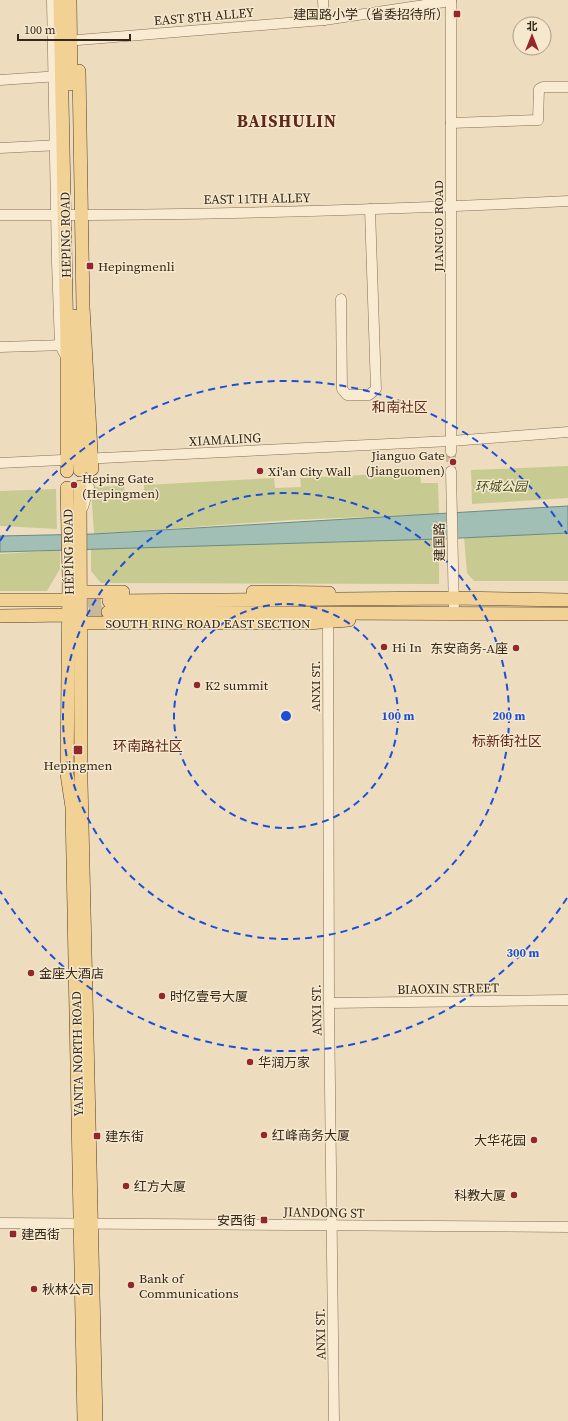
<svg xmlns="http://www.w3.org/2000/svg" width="568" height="1421" viewBox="0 0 568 1421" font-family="'Source Serif 4','Noto Sans SC',serif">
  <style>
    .green { fill: #c7cb92 }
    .water { fill: #a1bfb5; stroke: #698c82 }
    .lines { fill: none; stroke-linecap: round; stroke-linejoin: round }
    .minor-tunnel { stroke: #c8b99d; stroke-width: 10; stroke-dasharray: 10 5; stroke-linecap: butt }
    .major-tunnel { stroke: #c8b99d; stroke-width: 13; stroke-dasharray: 13 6; stroke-linecap: butt }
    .minor-casing { stroke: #856e57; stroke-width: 11 }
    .major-casing { stroke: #523c2b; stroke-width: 14 }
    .minor { stroke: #f8ebd1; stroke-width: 10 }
    .major { stroke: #f2d194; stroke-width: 13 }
    .ring { fill: none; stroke: #1d4ed8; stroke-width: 2; stroke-dasharray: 7 5 }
    .poi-dot { fill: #94272c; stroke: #f5e8cd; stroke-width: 1.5 }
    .labels { text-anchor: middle; stroke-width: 3; stroke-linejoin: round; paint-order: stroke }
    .poi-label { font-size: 13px; fill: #34271b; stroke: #f5e8cd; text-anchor: start }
    .street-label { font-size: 13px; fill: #34271b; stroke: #f5e8cd }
    .park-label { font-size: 13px; font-style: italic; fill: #475122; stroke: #f5e8cd }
    .neighbourhood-label { font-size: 14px; fill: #61271b; stroke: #f5e8cd }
    .district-label { font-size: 17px; font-weight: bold; letter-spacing: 1px; fill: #61271b; stroke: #f5e8cd }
    .centre { fill: #1d4ed8; stroke: #f5e8cd; stroke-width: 2 }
    .ring-label { font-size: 12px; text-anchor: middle; font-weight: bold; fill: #1d4ed8; stroke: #f5e8cd; stroke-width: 3; stroke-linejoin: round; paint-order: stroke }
  </style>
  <rect width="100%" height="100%" fill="#edddbe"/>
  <g class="green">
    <polygon points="568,466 568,498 472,504 471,470"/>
    <polygon points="420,472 421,483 438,483 439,514 291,520 94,534 91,487 124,486 125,495 144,494 144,485 274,478 275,488 301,487 300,478"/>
    <polygon points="56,489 57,529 0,526 0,491"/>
    <polygon points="568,533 568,581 474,581 467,573 464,537"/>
    <polygon points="439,539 439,584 101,583 91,571 91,549"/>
    <polygon points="60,550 60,569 47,591 0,591 0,554"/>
  </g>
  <polygon class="water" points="568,506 568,533 439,539 0,552 0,536 94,534"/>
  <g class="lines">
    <g class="minor-tunnel">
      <polyline points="451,452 451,471"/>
      <polyline points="89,487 92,469"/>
    </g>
    <g class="major-tunnel">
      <polyline points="69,601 109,601"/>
      <polyline points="70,612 108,612"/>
    </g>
    <g class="minor-casing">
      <g id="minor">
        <polyline points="52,0 57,262 60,345 66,357"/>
        <polyline points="323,0 324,20"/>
        <polyline points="78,40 324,20 451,1"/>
        <polyline points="0,80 60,76"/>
        <polyline points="451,123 538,120 539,89 543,87 568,87"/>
        <polyline points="0,148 60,145"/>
        <path d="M0 215C189 216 379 210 568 201"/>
        <polyline points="341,299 342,389 347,395 369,395 376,389 370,209"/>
        <polyline points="0,347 66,345"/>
        <polyline points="451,452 451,0"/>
        <polyline points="0,463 451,441 568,432"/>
        <polyline points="451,471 454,613"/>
        <polyline points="83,507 89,487"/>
        <polyline points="328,622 329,1003 334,1421"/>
        <polyline points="329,1003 568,1000"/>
        <polyline points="0,1223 568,1227"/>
      </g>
    </g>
    <g class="major-casing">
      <g id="major">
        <polyline points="60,0 67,345 67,471"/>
        <polyline points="70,0 71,84"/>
        <polyline points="79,71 83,307 92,469"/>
        <polyline points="74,316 80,470"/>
        <polyline points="80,487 81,782 96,1421"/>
        <polyline points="67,488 69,577 67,774 72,807 84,1421"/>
        <polyline points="253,592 329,593"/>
        <polyline points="0,600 69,600 80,592 123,592"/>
        <polyline points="109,601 453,598 568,600"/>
        <polyline points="108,612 568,614"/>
        <polyline points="0,616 68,615 80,623 307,623 349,620"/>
      </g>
    </g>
    <use href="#minor" class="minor"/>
    <use href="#major" class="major"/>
  </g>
  <g class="ring">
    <circle cx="286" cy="716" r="112"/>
    <circle cx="286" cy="716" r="223"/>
    <path d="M567 898A335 335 0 0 1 0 891M0 541A335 335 0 0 1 567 534"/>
  </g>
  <g class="poi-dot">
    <rect x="453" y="10" width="8" height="8" rx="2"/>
    <rect x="86" y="262" width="8" height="8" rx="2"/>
    <circle cx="453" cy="462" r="4"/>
    <circle cx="260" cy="471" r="4"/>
    <circle cx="74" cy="485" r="4"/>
    <circle cx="384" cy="647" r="4"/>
    <circle cx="516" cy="648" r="4"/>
    <circle cx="197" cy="685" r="4"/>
    <rect x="73" y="745" width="10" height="10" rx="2"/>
    <circle cx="31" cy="973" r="4"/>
    <circle cx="162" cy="996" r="4"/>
    <circle cx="250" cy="1062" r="4"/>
    <circle cx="264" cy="1135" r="4"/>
    <rect x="93" y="1132" width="8" height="8" rx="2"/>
    <circle cx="534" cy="1140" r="4"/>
    <circle cx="126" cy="1186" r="4"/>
    <circle cx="514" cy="1195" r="4"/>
    <rect x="260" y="1216" width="8" height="8" rx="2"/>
    <rect x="9" y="1230" width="8" height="8" rx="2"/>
    <circle cx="131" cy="1285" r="4"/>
    <circle cx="34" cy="1289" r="4"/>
  </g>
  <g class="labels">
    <g class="poi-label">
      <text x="449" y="19" text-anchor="end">建国路小学（省委招待所）</text>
      <text x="98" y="271">Hepingmenli</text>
      <text x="445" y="460" text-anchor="end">Jianguo Gate<tspan x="445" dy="15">(Jianguomen)</tspan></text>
      <text x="268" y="476">Xi'an City Wall</text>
      <text x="82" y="483">Heping Gate<tspan x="82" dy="15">(Hepingmen)</tspan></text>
      <text x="392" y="652">Hi In</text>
      <text x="508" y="653" text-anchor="end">东安商务-A座</text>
      <text x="205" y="690">K2 summit</text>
      <text x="78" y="770" text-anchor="middle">Hepingmen</text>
      <text x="39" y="978">金座大酒店</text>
      <text x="170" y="1001">时亿壹号大厦</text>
      <text x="258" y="1067">华润万家</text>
      <text x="272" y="1140">红峰商务大厦</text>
      <text x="105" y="1141">建东街</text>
      <text x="526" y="1145" text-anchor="end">大华花园</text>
      <text x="134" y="1191">红方大厦</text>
      <text x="506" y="1200" text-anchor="end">科教大厦</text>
      <text x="256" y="1225" text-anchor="end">安西街</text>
      <text x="21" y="1239">建西街</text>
      <text x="139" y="1283">Bank of<tspan x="139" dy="15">Communications</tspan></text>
      <text x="42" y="1294">秋林公司</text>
    </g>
    <g class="street-label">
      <text transform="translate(204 16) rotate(-5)" y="5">EAST 8TH ALLEY</text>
      <text transform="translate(257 198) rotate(-1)" y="5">EAST 11TH ALLEY</text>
      <text transform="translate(438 226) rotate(-90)" y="5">JIANGUO ROAD</text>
      <text transform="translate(65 235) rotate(-91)" y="5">HEPING ROAD</text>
      <text transform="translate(225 439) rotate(-3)" y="5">XIAMALING</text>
      <text transform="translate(439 542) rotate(-91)" y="5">建国路</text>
      <text transform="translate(68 552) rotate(-91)" y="5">HÉPÍNG ROAD</text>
      <text x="208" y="628">SOUTH RING ROAD EAST SECTION</text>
      <text transform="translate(315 686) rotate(-90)" y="5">ANXI ST.</text>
      <text transform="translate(448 988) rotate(-1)" y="5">BIAOXIN STREET</text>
      <text transform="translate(316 1010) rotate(-91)" y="5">ANXI ST.</text>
      <text transform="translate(77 1054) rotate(-91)" y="5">YANTA NORTH ROAD</text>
      <text transform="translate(324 1212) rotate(1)" y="5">JIANDONG ST</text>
      <text transform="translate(320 1334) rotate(-91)" y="5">ANXI ST.</text>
    </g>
    <g class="park-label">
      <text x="501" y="491">环城公园</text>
    </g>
    <g class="neighbourhood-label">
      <text x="400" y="412">和南社区</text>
      <text x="507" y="746">标新街社区</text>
      <text x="148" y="751">环南路社区</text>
    </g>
    <g class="district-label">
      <text x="287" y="127">BAISHULIN</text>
    </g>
  </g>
  <circle cx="286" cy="716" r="6" class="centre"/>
  <g class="ring-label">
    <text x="398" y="720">100 m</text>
    <text x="509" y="720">200 m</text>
    <text x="523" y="957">300 m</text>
  </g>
  <g transform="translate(532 36)"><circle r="19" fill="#f5e8cd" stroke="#a89b86"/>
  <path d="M0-3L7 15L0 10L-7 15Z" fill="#94272c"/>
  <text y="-6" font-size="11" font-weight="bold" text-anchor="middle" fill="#34271b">北</text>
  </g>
  <path d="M18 34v6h112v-6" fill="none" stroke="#34271b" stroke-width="2"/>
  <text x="24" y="34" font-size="12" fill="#34271b" stroke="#f5e8cd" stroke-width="3" paint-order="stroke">100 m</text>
</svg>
